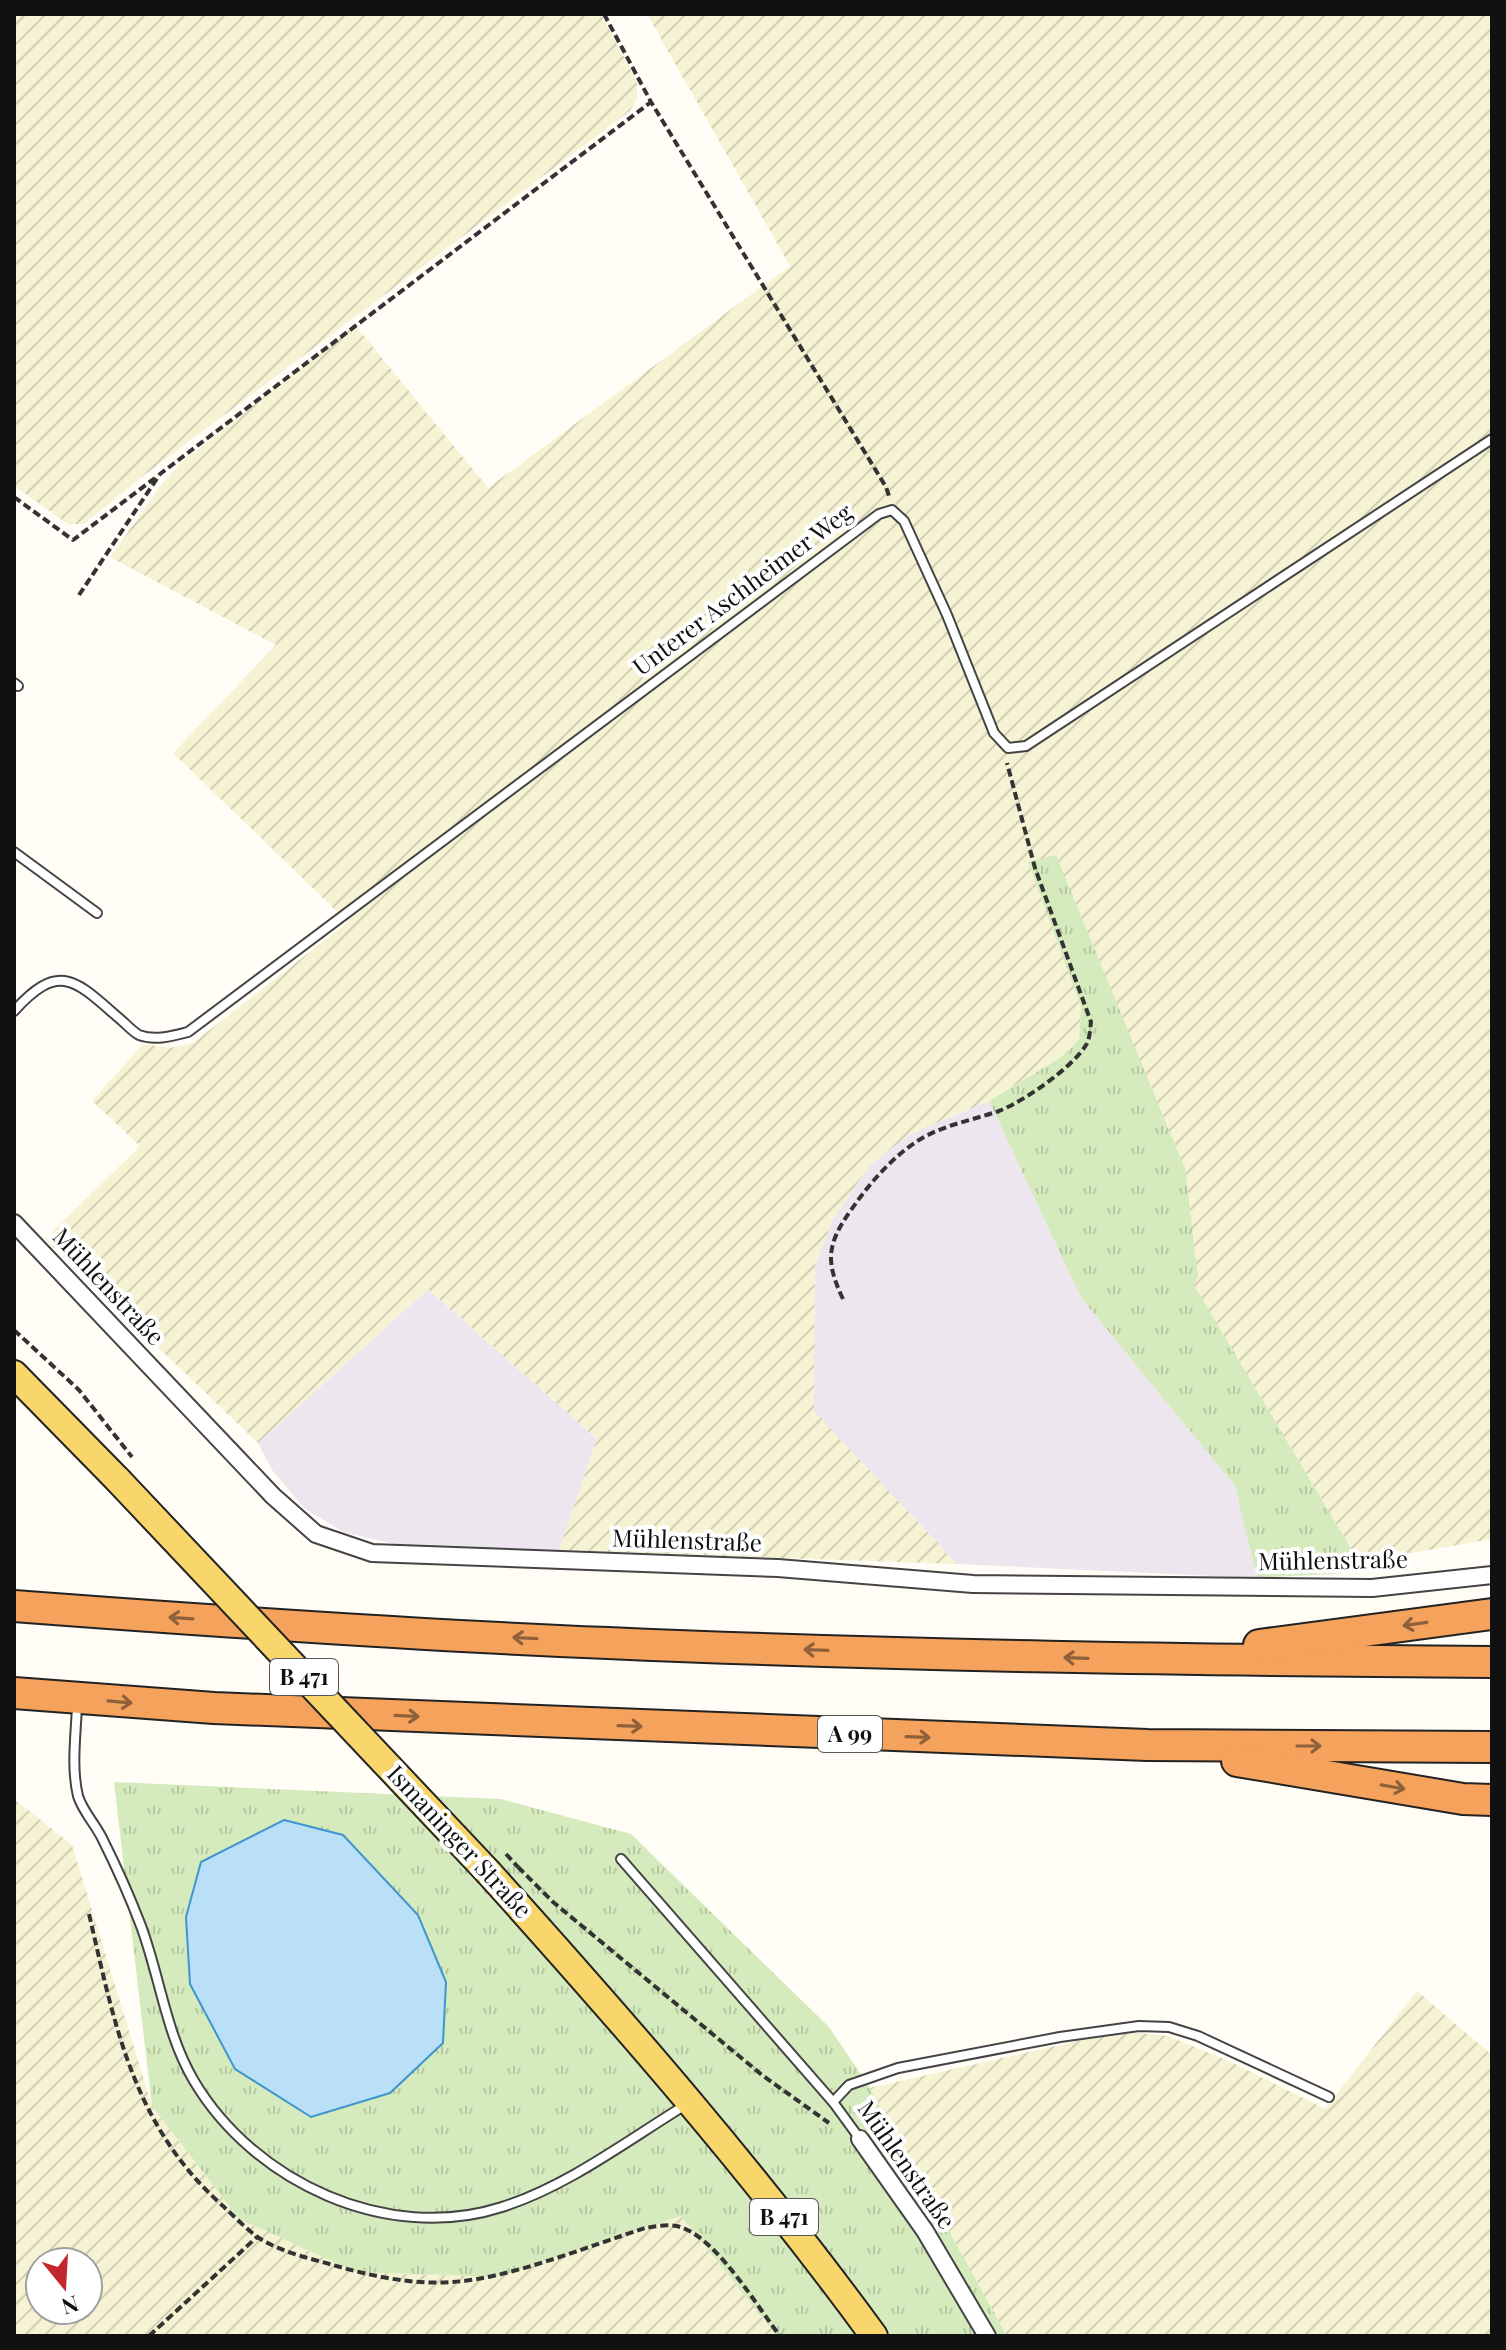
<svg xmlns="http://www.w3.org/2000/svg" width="1506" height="2350" viewBox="0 0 1506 2350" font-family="'Playfair Display',serif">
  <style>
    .industrial { fill: #eee6ef }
    .farmland { fill: url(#farmland-furrows); fill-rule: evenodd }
    .grass { fill: url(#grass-tufts) }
    .water { fill: #b9e0f7; stroke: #3f96cf; stroke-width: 2 }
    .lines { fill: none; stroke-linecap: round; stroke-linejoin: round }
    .service-casing { stroke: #444; stroke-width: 12 }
    .minor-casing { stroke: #444; stroke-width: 20 }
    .primary-casing { stroke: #222; stroke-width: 30 }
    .motorway-casing { stroke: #222; stroke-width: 34 }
    .path { stroke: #333; stroke-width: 4; stroke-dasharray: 8 4; stroke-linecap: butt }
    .service { stroke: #fff; stroke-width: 8 }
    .minor { stroke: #fff; stroke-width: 16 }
    .primary { stroke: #f9d66b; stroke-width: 26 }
    .motorway { stroke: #f5a25d; stroke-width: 30 }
    .primary-bridge-casing { stroke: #222; stroke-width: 30; stroke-linecap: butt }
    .path-bridge { stroke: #333; stroke-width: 4; stroke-dasharray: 8 4; stroke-linecap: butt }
    .primary-bridge { stroke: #f9d66b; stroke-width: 26 }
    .oneway { stroke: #8e613b }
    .labels { text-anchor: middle; stroke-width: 8; stroke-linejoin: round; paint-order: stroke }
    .shield { fill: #fff; stroke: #585858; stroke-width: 2 }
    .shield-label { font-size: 22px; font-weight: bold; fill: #111 }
    .street-label { font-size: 24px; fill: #111; stroke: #fff }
  </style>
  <defs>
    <pattern id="farmland-furrows" width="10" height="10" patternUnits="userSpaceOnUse" patternTransform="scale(2)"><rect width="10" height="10" fill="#f6f3d4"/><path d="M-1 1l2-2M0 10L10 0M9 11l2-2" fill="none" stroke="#d2cfb5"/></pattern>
    <pattern id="grass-tufts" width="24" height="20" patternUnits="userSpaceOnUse" patternTransform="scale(2)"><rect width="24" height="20" fill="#d5ebbd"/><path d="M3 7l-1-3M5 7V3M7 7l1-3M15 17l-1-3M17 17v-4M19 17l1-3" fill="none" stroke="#b6c8a1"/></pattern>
  </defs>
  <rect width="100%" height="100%" fill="#fffdf5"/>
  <g class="industrial">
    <polygon points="989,1101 1081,1298 1235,1486 1257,1578 957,1564 813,1411 815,1265 833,1219 870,1165 910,1134"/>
    <polygon points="428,1289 597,1439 559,1550 412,1548 343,1532 304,1508 272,1470 258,1443"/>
  </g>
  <g class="farmland">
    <polygon points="14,14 601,14 637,82 637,98 630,111 139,479 84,524 68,524 14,486"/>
    <polygon points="647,14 1492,14 1492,1539 1359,1562 1193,1285 1028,862 1081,1007 1079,1039 1066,1054 989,1101 910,1134 870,1165 833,1219 815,1265 814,1411 957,1564 559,1550 597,1439 428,1289 258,1443 45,1239 140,1146 92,1101 143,1044 170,1048 193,1043 348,922 173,753 276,645 110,557 163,483 183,461 355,325 488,488 790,266"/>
    <path d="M14 1799 72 1845 152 2106 239 2219 356 2272 497 2277 681 2216 777 2336H14ZM40 2262H88V2310H40Z"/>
    <polygon points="1417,1991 1492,2055 1492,2336 1007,2336 870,2088 1122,2031 1168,2036 1231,2062 1325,2109"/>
  </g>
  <g class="grass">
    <polygon points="1056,855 1185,1169 1198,1276 1194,1285 1359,1562 1348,1573 1257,1578 1235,1486 1081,1298 989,1101 1066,1054 1079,1039 1081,1007 1028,862"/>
    <polygon points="114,1782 501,1799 631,1834 829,2027 870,2088 1007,2336 777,2336 681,2216 497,2277 356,2272 239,2219 152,2106"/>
  </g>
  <polygon class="water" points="284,1820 343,1835 418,1915 446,1982 443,2043 390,2093 311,2117 235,2069 190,1984 186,1917 201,1862"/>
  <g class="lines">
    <g class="service-casing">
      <g id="service">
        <polyline points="14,683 18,686"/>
        <polyline points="14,852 97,913"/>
        <path d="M14 1011C60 960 76 981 120 1019 126 1024 133 1032 139 1035 155 1041 172 1036 188 1032L879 514 892 510 904 521 947 615 994 733 1008 748 1026 746 1492 439"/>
        <path d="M77 1705C76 1734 71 1767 78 1796 82 1810 95 1824 102 1838 116 1866 130 1897 141 1926 160 1977 166 2034 194 2081 254 2182 387 2244 502 2207 568 2186 628 2140 687 2104"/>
        <polyline points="621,1859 833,2102"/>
        <polyline points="860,2139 833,2102 849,2085 898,2068 1060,2037 1139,2026 1169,2027 1198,2036 1329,2097"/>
      </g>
    </g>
    <g class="minor-casing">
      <g id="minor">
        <polyline points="14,1223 273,1496 316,1534 372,1553 778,1568 973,1584 1372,1588 1492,1575"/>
        <polyline points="860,2139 925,2231 987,2336"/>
      </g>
    </g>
    <g class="primary-casing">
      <g id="primary">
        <polyline points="14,1374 118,1480"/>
        <path d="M489 1873C624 2023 755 2173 874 2336"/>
      </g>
    </g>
    <g class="motorway-casing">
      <g id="motorway">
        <path d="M14 1606C212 1621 410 1635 608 1643 902 1656 1197 1660 1492 1662"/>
        <polyline points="1259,1645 1492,1614"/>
        <polyline points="14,1693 214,1708 1147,1745 1492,1747"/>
        <polyline points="1237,1761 1463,1799 1492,1800"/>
      </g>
    </g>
    <g class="path">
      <polyline points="604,14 651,102 886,487 889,496"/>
      <polyline points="14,497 73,540 155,478"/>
      <polyline points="79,595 160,474 651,102"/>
      <path d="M843 1299C825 1261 827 1244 851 1210 870 1183 891 1158 919 1140 943 1125 973 1120 999 1111 1024 1101 1072 1068 1086 1045 1090 1039 1090 1029 1091 1022L1035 868 1007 763"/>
      <polyline points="14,1330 79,1390 132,1457"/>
      <polyline points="518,1867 553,1902 762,2075 829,2123"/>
      <path d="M89 1914C115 2026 133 2126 223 2206 234 2216 246 2229 259 2238 281 2252 308 2258 333 2265 371 2276 412 2285 453 2282 511 2278 589 2246 645 2228 657 2226 671 2223 683 2228 718 2241 757 2306 780 2336"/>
      <polyline points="149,2336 257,2237"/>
    </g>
    <use href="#service" class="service"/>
    <use href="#minor" class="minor"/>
    <use href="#primary" class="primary"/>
    <use href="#motorway" class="motorway"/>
    <g class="primary-bridge-casing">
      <polyline id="primary-bridge" points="118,1480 489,1873"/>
    </g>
    <polyline class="path-bridge" points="506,1854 518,1867"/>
    <use href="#primary-bridge" class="primary-bridge"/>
  </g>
  <defs><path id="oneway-shaft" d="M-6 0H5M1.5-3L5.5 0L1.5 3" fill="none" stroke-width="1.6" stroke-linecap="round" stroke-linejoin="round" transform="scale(2)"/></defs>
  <g class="oneway">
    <use href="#oneway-shaft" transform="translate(181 1618) rotate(-176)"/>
    <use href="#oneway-shaft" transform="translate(1415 1624) rotate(172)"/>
    <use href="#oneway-shaft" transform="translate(525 1638) rotate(-177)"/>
    <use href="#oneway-shaft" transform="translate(816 1650) rotate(-178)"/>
    <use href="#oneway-shaft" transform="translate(1076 1658) rotate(-178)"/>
    <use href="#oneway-shaft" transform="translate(120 1702) rotate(5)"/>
    <use href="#oneway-shaft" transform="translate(407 1716) rotate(3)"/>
    <use href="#oneway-shaft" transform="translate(630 1726) rotate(2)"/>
    <use href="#oneway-shaft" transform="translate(918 1737) rotate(2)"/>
    <use href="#oneway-shaft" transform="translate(1309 1746)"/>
    <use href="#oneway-shaft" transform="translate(1393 1787) rotate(10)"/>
  </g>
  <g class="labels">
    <g class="shield">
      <rect x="270" y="1659" width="68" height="36" rx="6"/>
      <rect x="818" y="1716" width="64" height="36" rx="6"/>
      <rect x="750" y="2199" width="68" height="36" rx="6"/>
    </g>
    <g class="shield-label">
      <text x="304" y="1685">B 471</text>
      <text x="850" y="1742">A 99</text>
      <text x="784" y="2225">B 471</text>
    </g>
    <g class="street-label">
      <text transform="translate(743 590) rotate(-37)" y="8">Unterer Aschheimer Weg</text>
      <text transform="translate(108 1287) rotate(47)" y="8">Mühlenstraße</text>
      <text transform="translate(687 1541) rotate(2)" y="8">Mühlenstraße</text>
      <text transform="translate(1333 1561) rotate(-1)" y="8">Mühlenstraße</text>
      <text transform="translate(459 1842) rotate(47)" y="8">Ismaninger Straße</text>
      <text transform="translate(906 2165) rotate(55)" y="8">Mühlenstraße</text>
    </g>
  </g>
  <rect width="1506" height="2350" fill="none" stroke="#111111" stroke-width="32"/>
  <g transform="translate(64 2286) rotate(162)"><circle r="38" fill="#ffffff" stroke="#a0a0a0" stroke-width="2"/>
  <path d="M0-6L14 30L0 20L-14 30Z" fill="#c4262e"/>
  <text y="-12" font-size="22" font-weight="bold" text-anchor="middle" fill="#111111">N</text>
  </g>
</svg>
